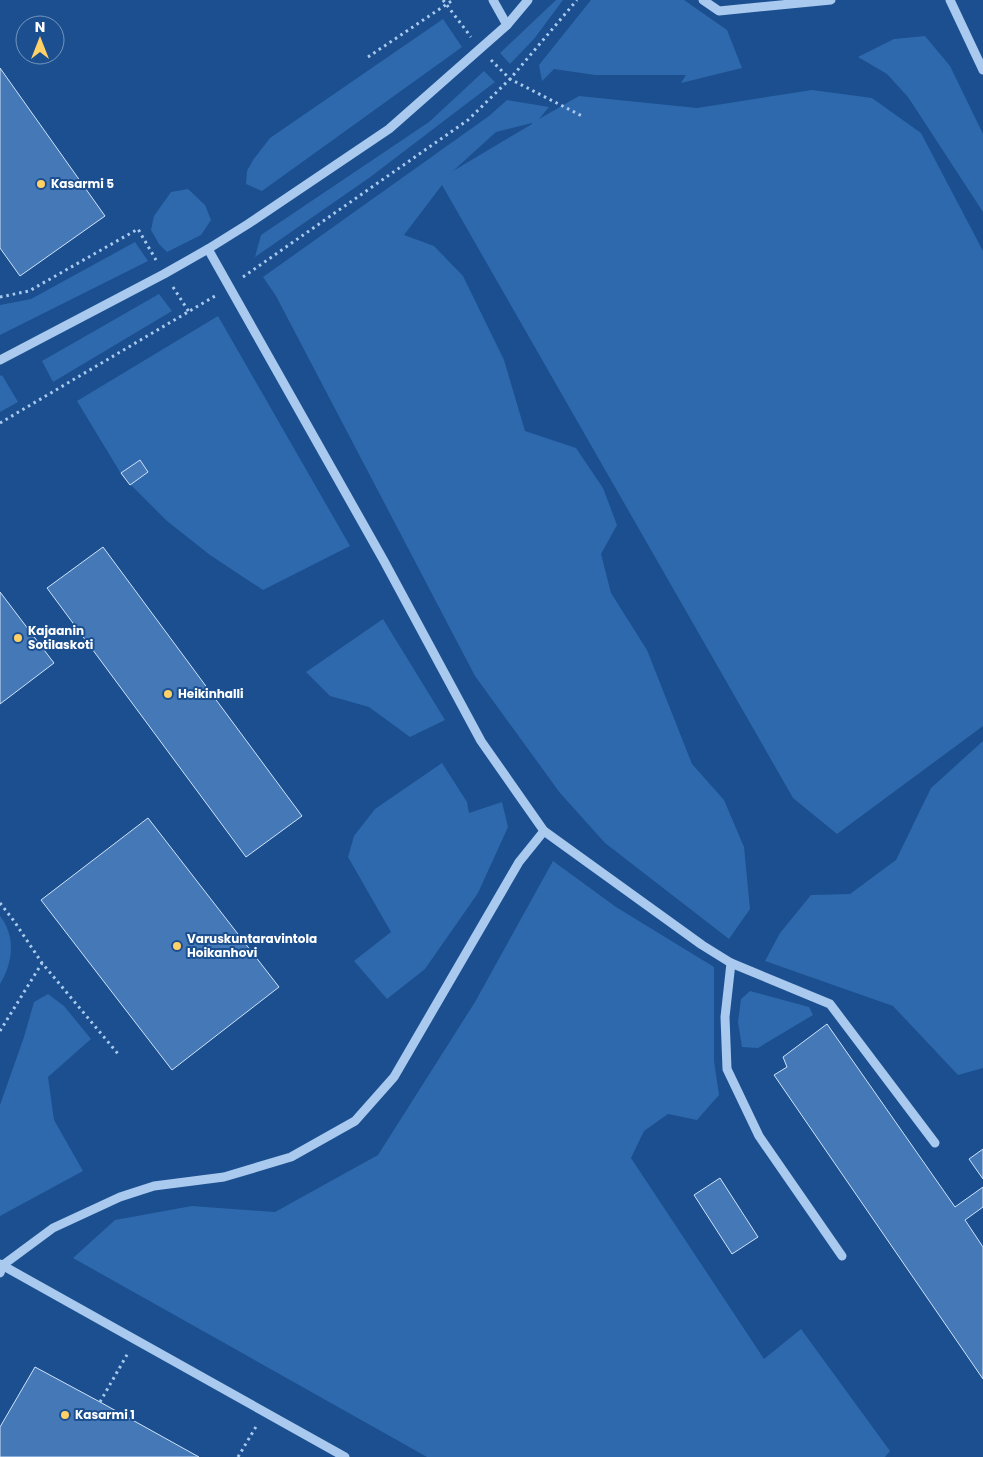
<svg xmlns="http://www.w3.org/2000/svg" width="983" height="1457" viewBox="0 0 983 1457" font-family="Poppins,sans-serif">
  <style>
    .green { fill: #2e69ad; fill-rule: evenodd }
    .building { fill: #4478b7; stroke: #cfe3fa }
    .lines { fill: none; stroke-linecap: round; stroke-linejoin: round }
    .path { stroke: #a9c9ee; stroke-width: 3; stroke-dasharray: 2.5 4; stroke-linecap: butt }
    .minor { stroke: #a9c9ee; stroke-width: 9 }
    .poi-dot { fill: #ffd166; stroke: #1b4f8f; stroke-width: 2 }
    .labels { text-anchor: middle; stroke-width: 4; stroke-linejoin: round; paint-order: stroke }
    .poi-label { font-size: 12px; font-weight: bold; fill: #fff; stroke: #1b4f8f; text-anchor: start }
  </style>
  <rect width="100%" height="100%" fill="#1b4f8f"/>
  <g class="green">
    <polygon points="556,0 563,0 534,39 510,64 500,53"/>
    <polygon points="591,0 684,0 727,30 742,68 681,83 686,75 595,75 554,69 542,81 539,65"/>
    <polygon points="443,19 462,47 262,191 246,184 247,171 253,160 270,138"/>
    <polygon points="925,36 950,66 983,134 983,212 908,97 887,74 858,57 894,39"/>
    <polygon points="484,71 495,82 369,178 255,257 261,235 429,122"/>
    <path d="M812 90 872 98 921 133 983 251V726L837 834 793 798 442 185 404 235 434 246 463 276 504 360 525 431 576 448 603 488 617 525 601 554 611 593 647 650 692 764 724 800 744 847 750 909 729 939 605 843 560 793 475 676 276 296 263 277 489 116 507 100 549 107 539 119 579 96 697 108ZM532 123V124L453 171 496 132Z"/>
    <polygon points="188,189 205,205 211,220 201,235 167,252 159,244 151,230 154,216 171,192"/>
    <polygon points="135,242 148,261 0,335 0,305 31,299"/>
    <polygon points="159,294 172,311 53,382 42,361"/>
    <polygon points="218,316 350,546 263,590 210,555 167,521 123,477 77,401"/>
    <polygon points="2,375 18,402 0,412 0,376"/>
    <polygon points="383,619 445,720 410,737 369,707 330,696 306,672"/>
    <polygon points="983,741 983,1068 958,1075 893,1006 765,961 780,933 811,895 850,894 896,860 931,788"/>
    <polygon points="442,763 467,802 469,813 502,802 508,827 478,893 425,969 387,999 354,961 391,932 348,857 354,836 375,809"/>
    <polygon points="553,861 616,907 714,967 714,1061 719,1095 697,1120 668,1114 644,1131 631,1158 764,1359 801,1329 890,1451 885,1457 427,1457 73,1258 115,1220 192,1206 275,1212 378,1155 475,1002"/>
    <path d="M0 916C16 936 13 963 0 984Z"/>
    <polygon points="750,991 809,1007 813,1015 758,1048 742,1047 738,1022 741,999"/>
    <polygon points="48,994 64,1006 91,1039 48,1077 54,1120 83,1171 0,1216 0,1105 24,1037 34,1002"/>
  </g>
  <g class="building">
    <polygon points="0,68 105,216 20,276 0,248"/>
    <polygon points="140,460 148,472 130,485 121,473"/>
    <polygon points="103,547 302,816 246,857 47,588"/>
    <polygon points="0,592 54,663 0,704"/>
    <polygon points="148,818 279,987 172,1070 41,900"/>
    <polygon points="827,1024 955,1207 983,1187 983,1207 965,1220 983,1247 983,1379 774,1075 787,1067 783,1057"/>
    <polygon points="983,1149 983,1179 969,1159"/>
    <polygon points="720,1178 758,1237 732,1254 694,1195"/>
    <polygon points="35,1367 100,1402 199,1457 0,1457 0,1427"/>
  </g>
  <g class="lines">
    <g class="path">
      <polyline points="443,0 471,37"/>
      <polyline points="368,57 453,0"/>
      <polyline points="491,60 510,79 582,116"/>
      <polyline points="243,277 468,120 510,79 577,0"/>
      <polyline points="173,287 189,312"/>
      <polyline points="0,297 29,291 138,229 156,260"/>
      <polyline points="0,423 215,296"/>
      <polyline points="0,903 14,921 42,963 119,1055"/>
      <polyline points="0,1031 42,963"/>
      <polyline points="100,1402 128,1353"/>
      <polyline points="238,1457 257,1425"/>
    </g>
    <g class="minor">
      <polyline points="493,0 507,25"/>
      <polyline points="703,0 719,11 831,0"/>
      <polyline points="950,0 983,70"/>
      <polyline points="208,249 384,561 481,741 544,831"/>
      <polyline points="0,360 164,274 208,249 248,224 389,129 507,25 528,0"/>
      <polyline points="731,963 725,1017 727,1069 759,1136 842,1256"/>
      <polyline points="0,1264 345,1457"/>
      <polyline points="0,1273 3,1265 53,1228 120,1197 154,1186 224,1177 291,1157 355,1121 394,1077 519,862 544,831 702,945 731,963 830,1004 935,1143"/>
    </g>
  </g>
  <g class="poi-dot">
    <circle cx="41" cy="184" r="5"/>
    <circle cx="18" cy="638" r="5"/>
    <circle cx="168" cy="694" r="5"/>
    <circle cx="177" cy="946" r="5"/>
    <circle cx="65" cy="1415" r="5"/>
  </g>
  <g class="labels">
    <g class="poi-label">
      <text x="51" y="188">Kasarmi 5</text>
      <text x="28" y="635">Kajaanin<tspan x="28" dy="14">Sotilaskoti</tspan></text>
      <text x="178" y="698">Heikinhalli</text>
      <text x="187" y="943">Varuskuntaravintola<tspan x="187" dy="14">Hoikanhovi</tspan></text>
      <text x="75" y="1419">Kasarmi 1</text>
    </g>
  </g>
  <g transform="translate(40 40)"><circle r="24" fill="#1b4f8f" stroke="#7695bc"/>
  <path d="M0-4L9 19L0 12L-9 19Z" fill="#ffd166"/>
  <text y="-8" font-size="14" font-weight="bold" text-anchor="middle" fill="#ffffff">N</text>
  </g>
</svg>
